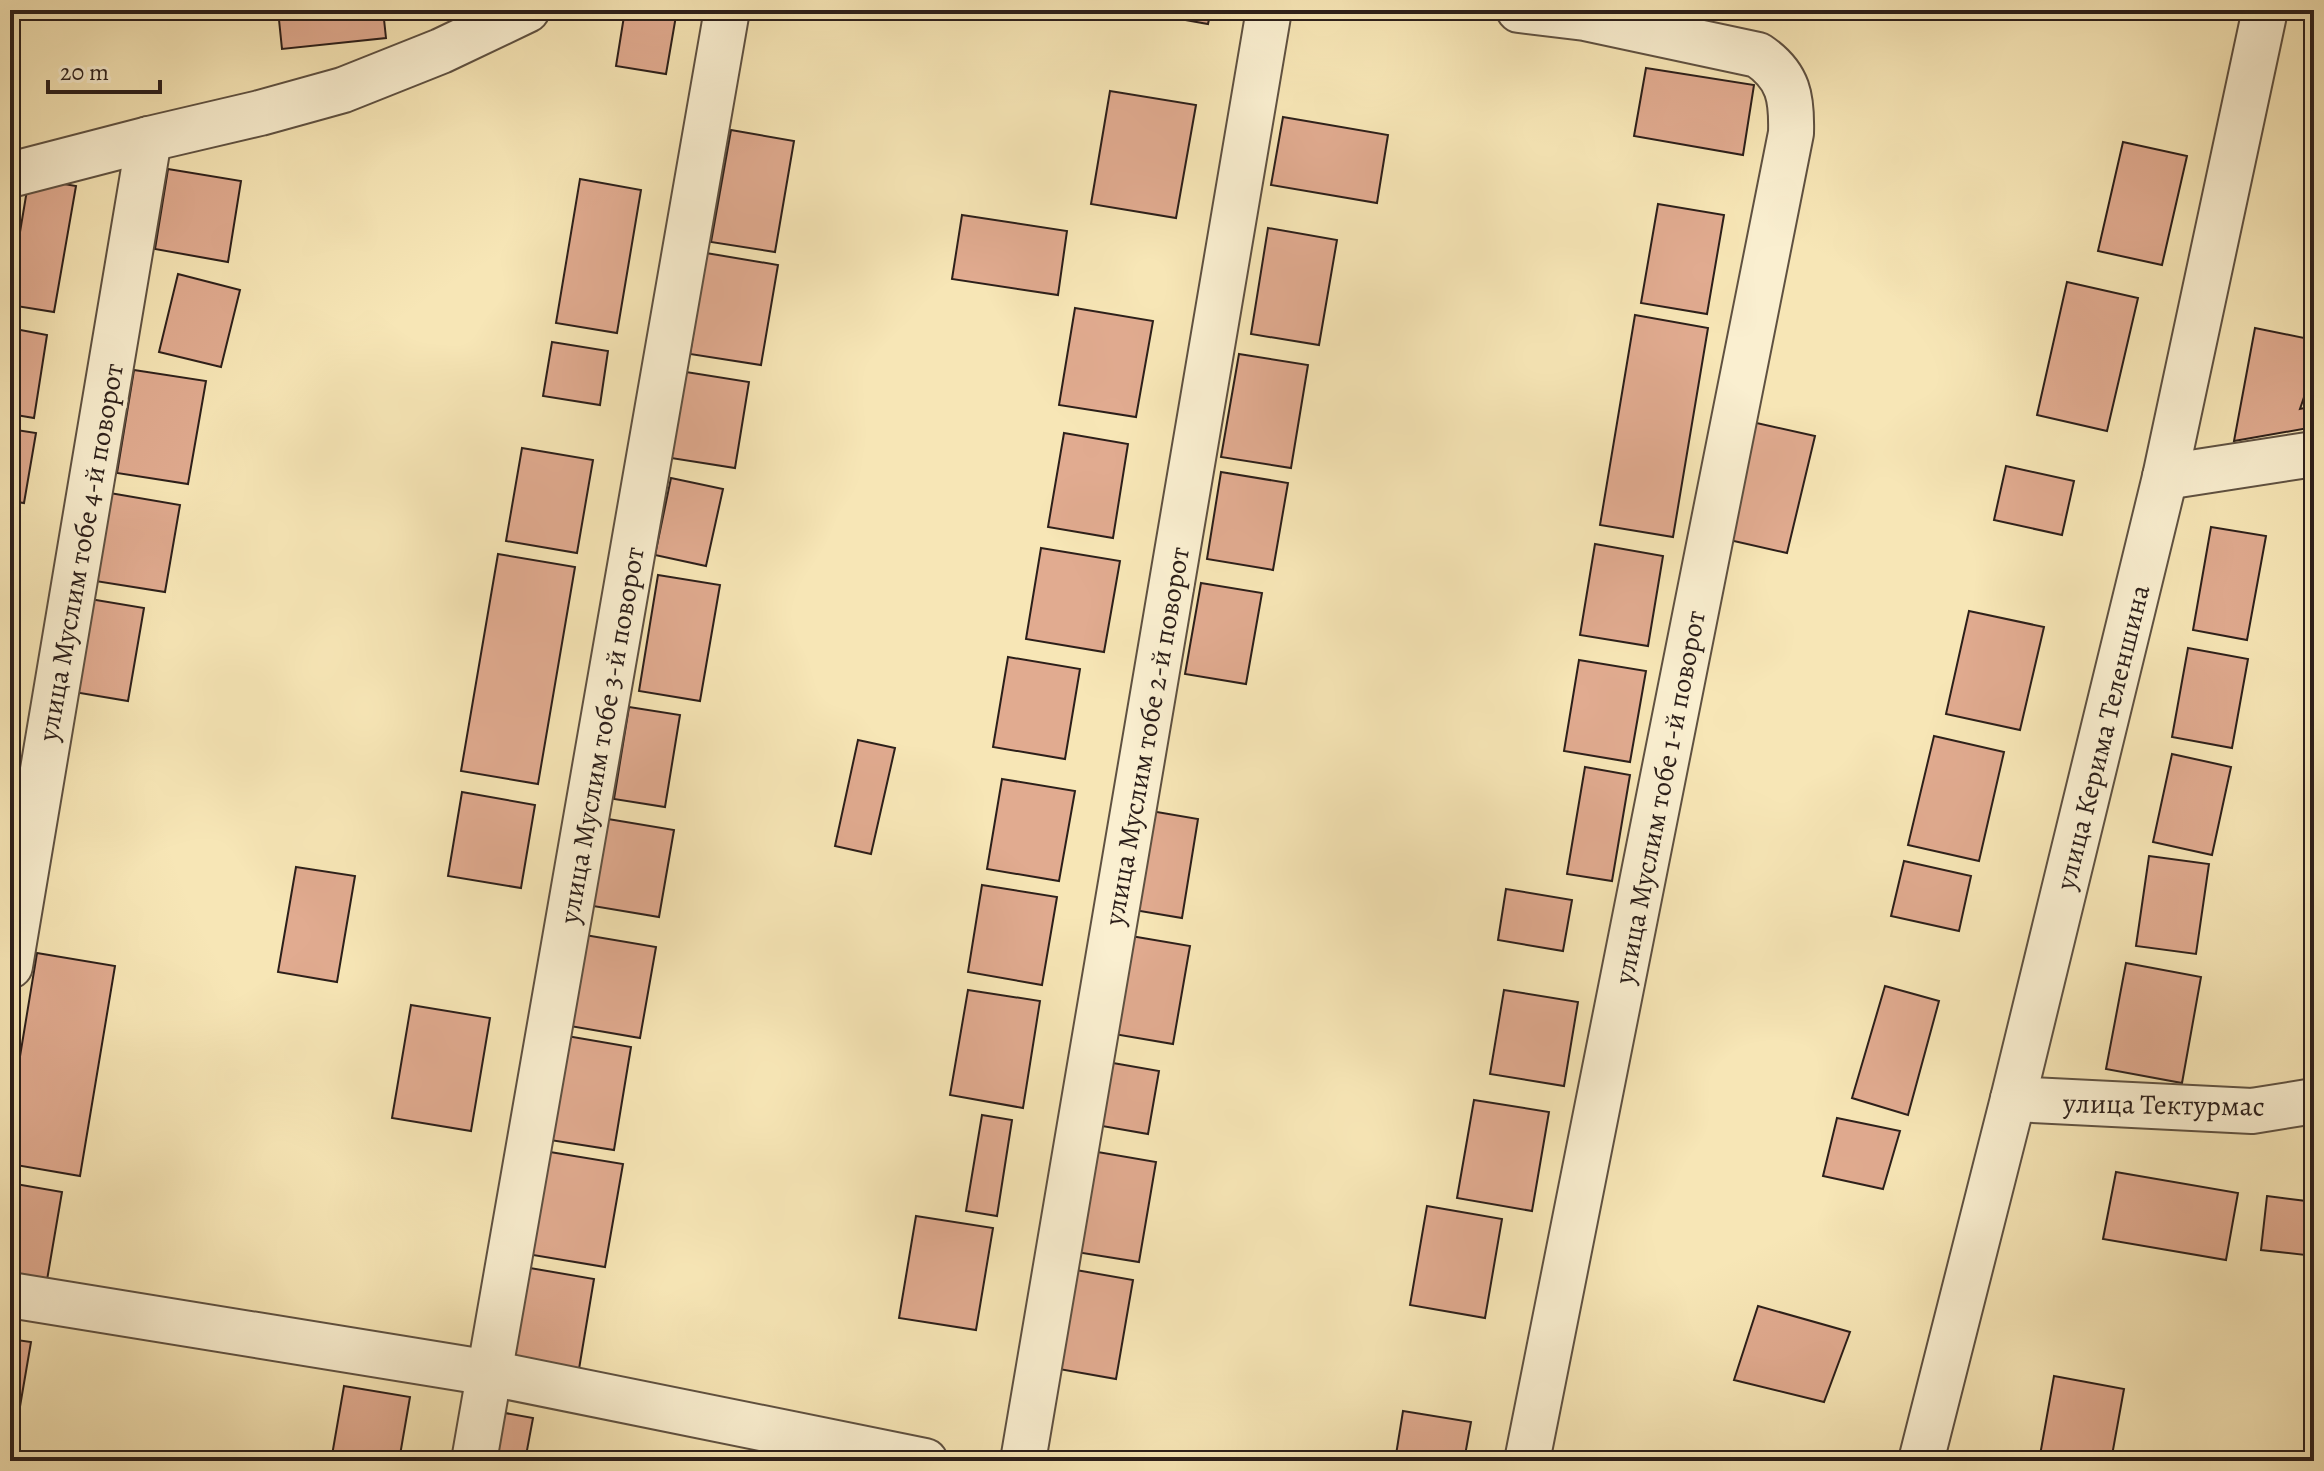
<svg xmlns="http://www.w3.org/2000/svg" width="2324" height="1471" viewBox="0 0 2324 1471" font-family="Alegreya,serif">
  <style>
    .building { fill: #e1ab90; stroke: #2c1f1a; stroke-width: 2 }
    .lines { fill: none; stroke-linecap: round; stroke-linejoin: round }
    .minor-casing { stroke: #5f5141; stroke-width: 48 }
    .tertiary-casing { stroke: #5f5141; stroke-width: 48 }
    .minor { stroke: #faefd0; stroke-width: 44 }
    .tertiary { stroke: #faefd0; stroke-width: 44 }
    .labels { text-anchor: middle; stroke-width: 8; stroke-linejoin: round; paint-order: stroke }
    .street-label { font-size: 28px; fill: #2c1f1a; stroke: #faefd0 }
  </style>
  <rect width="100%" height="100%" fill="#f7e6b6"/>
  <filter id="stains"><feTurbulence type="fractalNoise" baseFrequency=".0025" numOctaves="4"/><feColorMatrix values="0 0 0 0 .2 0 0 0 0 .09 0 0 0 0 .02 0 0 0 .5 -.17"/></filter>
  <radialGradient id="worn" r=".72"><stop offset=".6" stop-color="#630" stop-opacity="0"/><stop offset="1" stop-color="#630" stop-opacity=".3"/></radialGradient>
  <g class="building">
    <polygon points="278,10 383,10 386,38 282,49"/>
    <polygon points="625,10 677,10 666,74 616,66"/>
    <polygon points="1146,10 1211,10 1208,24 1146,13"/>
    <polygon points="1646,68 1754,85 1743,155 1634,136"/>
    <polygon points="1110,91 1196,105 1176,218 1091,204"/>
    <polygon points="1283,117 1388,135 1377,203 1271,185"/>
    <polygon points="731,130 794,141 775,252 711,242"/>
    <polygon points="2123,142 2187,156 2162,265 2098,251"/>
    <polygon points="168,169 241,181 228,262 155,249"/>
    <polygon points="29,178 76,186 54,312 10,305 10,292"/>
    <polygon points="580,179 641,190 617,333 556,323"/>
    <polygon points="1658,204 1724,215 1707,314 1641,303"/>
    <polygon points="962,215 1067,231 1058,295 952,279"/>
    <polygon points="1268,228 1337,240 1319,345 1251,334"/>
    <polygon points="706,253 778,265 761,365 690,354"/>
    <polygon points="178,274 240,290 221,367 159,352"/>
    <polygon points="2067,282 2138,298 2107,431 2037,415"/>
    <polygon points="1075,308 1153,321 1136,417 1059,405"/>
    <polygon points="1635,315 1708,328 1673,537 1600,525"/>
    <polygon points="10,328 47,335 34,418 10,414"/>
    <polygon points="2255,328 2314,340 2314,368 2300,409 2314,406 2314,427 2234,441"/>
    <polygon points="552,342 608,351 600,405 543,396"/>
    <polygon points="1239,354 1308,365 1291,468 1221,457"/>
    <polygon points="134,370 206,381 188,484 117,473"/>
    <polygon points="686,372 749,382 735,468 671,458"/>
    <polygon points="1752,422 1815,436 1787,553 1725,539"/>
    <polygon points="10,429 36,433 24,503 10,501"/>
    <polygon points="1064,433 1128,444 1113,538 1048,527"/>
    <polygon points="522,448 593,460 577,553 506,541"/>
    <polygon points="2006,466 2074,481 2062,535 1994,520"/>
    <polygon points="1221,472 1288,483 1273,570 1207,559"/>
    <polygon points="671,478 723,489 706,566 655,555"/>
    <polygon points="104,492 180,505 165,592 89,580"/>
    <polygon points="2211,527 2266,536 2247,640 2193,630"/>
    <polygon points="1595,544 1663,556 1648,646 1580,635"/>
    <polygon points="1041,548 1120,561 1104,652 1026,639"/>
    <polygon points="498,554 575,567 538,784 461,771"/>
    <polygon points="658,575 720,585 700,701 639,691"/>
    <polygon points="1201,583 1262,593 1246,684 1185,674"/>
    <polygon points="84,598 144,608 128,701 68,691"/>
    <polygon points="1969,611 2044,627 2020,730 1946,714"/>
    <polygon points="2188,648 2248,659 2232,748 2172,737"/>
    <polygon points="1008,657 1080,669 1065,759 993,747"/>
    <polygon points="1579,660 1646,671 1630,762 1564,751"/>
    <polygon points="629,707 680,715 665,807 614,799"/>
    <polygon points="1934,736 2004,752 1979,861 1908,845"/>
    <polygon points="858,740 895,748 871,854 835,846"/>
    <polygon points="2172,754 2231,767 2212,855 2153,842"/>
    <polygon points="1585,767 1630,775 1612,881 1567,874"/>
    <polygon points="1002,779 1075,791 1059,881 987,869"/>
    <polygon points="462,792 535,805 521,888 448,876"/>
    <polygon points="1151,811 1198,819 1182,918 1134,910"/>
    <polygon points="608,819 674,830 659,917 593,906"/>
    <polygon points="2149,856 2209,864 2196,954 2136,946"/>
    <polygon points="1904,861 1971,876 1959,931 1891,916"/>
    <polygon points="296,867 355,876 337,982 278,972"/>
    <polygon points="982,885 1057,897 1042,985 968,972"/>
    <polygon points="1506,889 1572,900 1563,951 1498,940"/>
    <polygon points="585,935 656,947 640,1038 570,1026"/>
    <polygon points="1131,936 1190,946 1173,1044 1114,1034"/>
    <polygon points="37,953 115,966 80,1176 10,1164 10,1117"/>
    <polygon points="2126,963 2201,977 2182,1083 2106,1069"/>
    <polygon points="1885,986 1939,1001 1908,1115 1852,1098"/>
    <polygon points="968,990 1040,1001 1023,1108 950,1095"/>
    <polygon points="1504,990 1578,1002 1564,1086 1490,1074"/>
    <polygon points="411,1005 490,1018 471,1131 392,1118"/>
    <polygon points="567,1036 631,1047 614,1150 550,1140"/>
    <polygon points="1113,1063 1159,1071 1148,1134 1102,1126"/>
    <polygon points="1474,1100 1549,1112 1532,1211 1457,1198"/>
    <polygon points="982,1115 1012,1120 997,1216 966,1211"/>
    <polygon points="1837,1118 1900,1131 1883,1189 1823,1176"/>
    <polygon points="1086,1150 1156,1162 1139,1262 1070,1251"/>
    <polygon points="544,1151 623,1164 605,1267 527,1254"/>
    <polygon points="2116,1172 2238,1193 2226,1260 2103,1239"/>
    <polygon points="10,1183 62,1192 47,1280 10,1274"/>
    <polygon points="2267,1196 2314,1202 2314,1256 2261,1250"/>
    <polygon points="1427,1206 1502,1219 1485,1318 1410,1305"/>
    <polygon points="916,1216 993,1228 976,1330 899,1318"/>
    <polygon points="524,1267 594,1279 576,1387 506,1375"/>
    <polygon points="1076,1270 1133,1280 1116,1379 1059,1369"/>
    <polygon points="1758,1306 1850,1332 1824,1402 1734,1380"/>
    <polygon points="10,1339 31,1342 17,1424 10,1423"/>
    <polygon points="2054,1376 2124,1389 2111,1461 2039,1461"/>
    <polygon points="344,1386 410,1397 399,1461 331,1461"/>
    <polygon points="494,1411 533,1418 525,1461 485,1461"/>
    <polygon points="1403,1411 1471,1422 1464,1461 1395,1461"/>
  </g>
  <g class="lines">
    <g class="minor-casing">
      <g id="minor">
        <path d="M1519 10 1585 18 1758 55C1789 76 1792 98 1791 133L1527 1461"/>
        <polyline points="10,175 149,139 260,113 343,90 441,51 527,10"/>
        <polyline points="2165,477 2314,454"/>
        <polyline points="10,966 149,139"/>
        <polyline points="2013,1099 2252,1111 2314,1101"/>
        <polyline points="10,1295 490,1373 925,1461"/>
        <polyline points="474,1461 727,10"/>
        <polyline points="1023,1461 1269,10"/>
      </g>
    </g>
    <g class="tertiary-casing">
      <polyline id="tertiary" points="1921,1461 2013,1099 2165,477 2265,10"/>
    </g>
    <use href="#minor" class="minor"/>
    <use href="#tertiary" class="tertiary"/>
  </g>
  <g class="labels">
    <g class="street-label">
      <text transform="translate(80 552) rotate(-80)" y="10">улица Муслим тобе 4-й поворот</text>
      <text transform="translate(601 735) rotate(-80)" y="10">улица Муслим тобе 3-й поворот</text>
      <text transform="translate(1146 736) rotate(-80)" y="10">улица Муслим тобе 2-й поворот</text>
      <text transform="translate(2102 737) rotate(-76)" y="10">улица Керима Теленшина</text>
      <text transform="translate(1659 797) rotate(-79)" y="10">улица Муслим тобе 1-й поворот</text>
      <text transform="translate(2164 1104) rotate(1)" y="10">улица Тектурмас</text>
    </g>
  </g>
  <rect width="2324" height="1471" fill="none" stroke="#f7e6b6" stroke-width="40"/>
  <rect x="12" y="12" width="2300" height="1447" fill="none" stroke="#2c1f1a" stroke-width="4"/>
  <rect x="20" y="20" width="2284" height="1431" fill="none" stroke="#2c1f1a" stroke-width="2"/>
  <path d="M48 80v12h112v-12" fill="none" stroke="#2c1f1a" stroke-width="4"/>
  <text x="60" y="80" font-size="24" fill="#2c1f1a" stroke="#faefd0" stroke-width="6" paint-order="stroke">20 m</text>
  <rect width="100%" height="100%" filter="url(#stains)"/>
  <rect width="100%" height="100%" fill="url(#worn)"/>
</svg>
